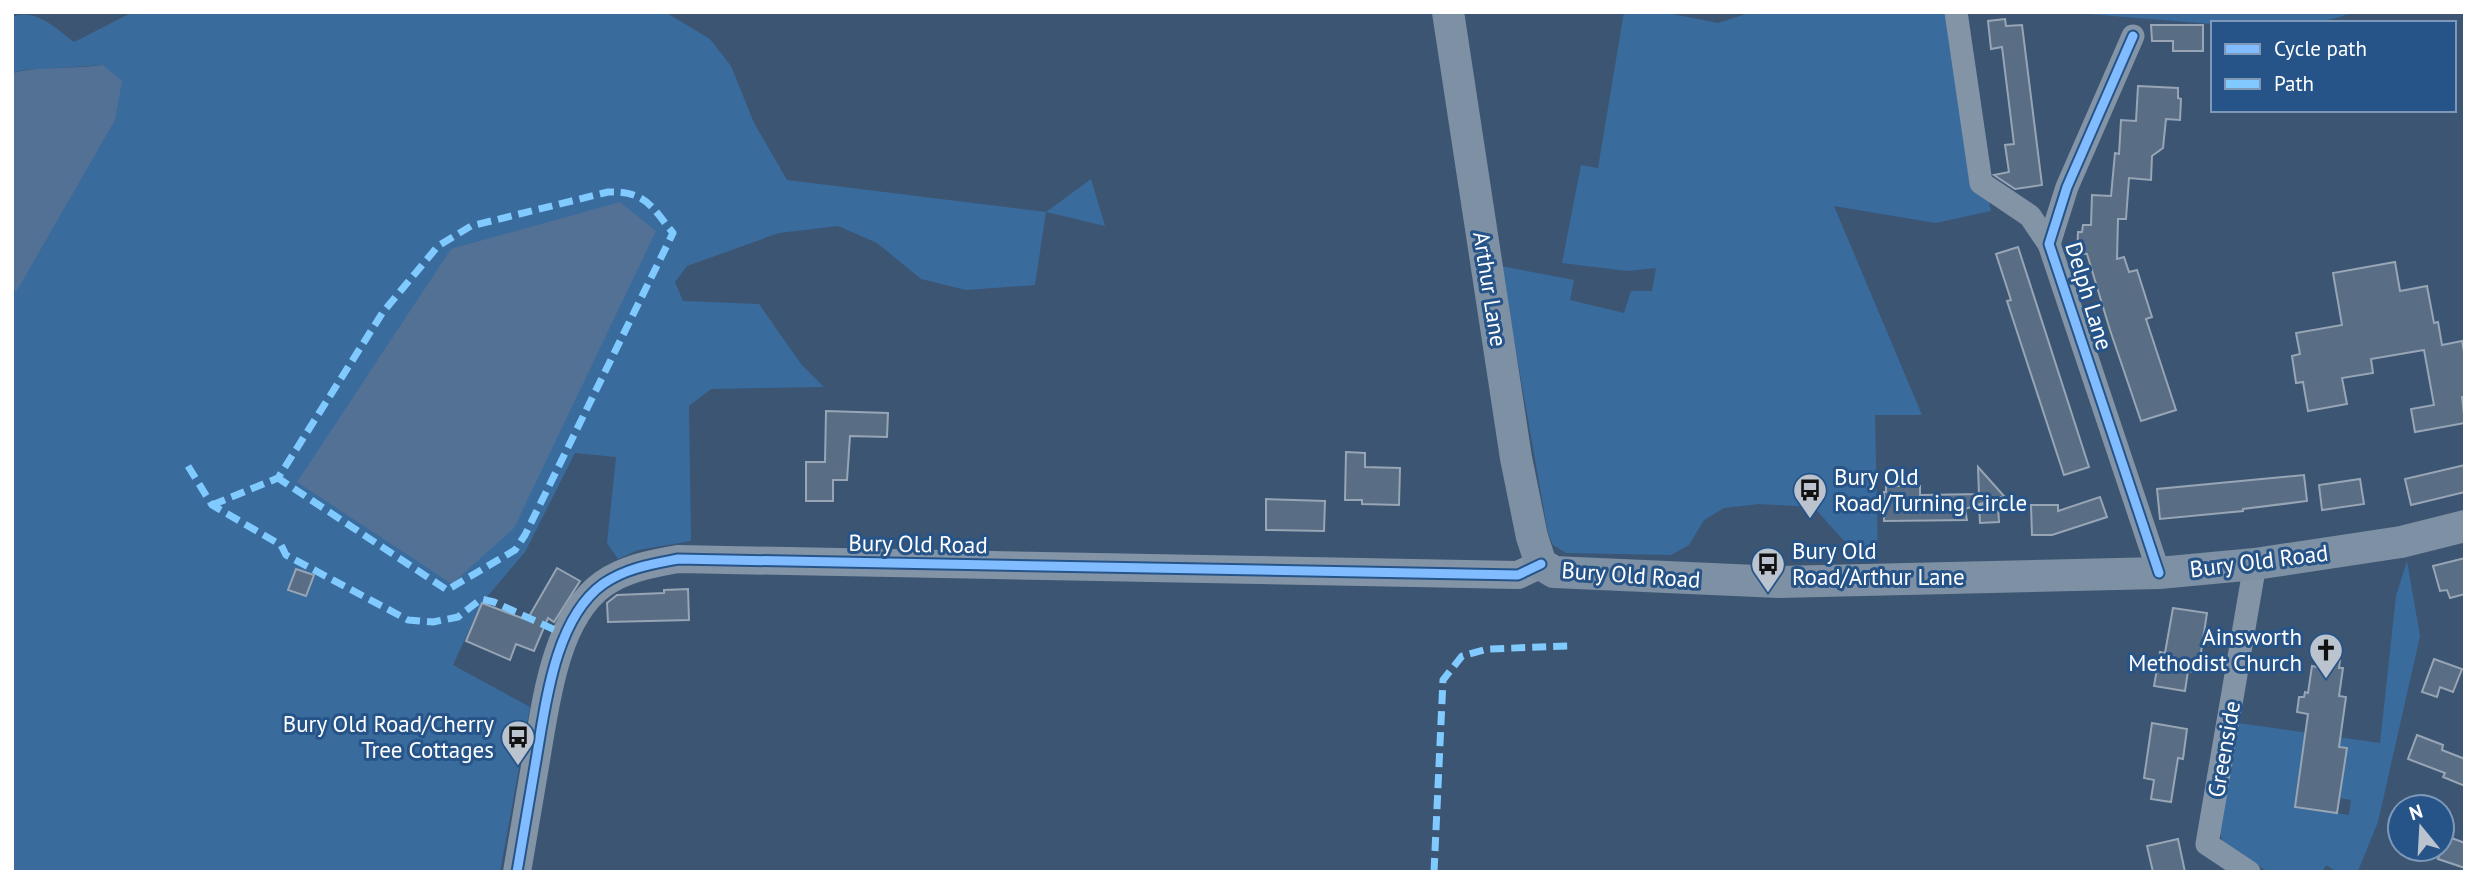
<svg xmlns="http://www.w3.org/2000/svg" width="2477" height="884" viewBox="0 0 2477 884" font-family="'PT Sans',sans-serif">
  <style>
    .green { fill: #3a6b9d; fill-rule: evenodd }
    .water { fill: #537195 }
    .building { fill: #596d84; stroke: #97a5b5; stroke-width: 2 }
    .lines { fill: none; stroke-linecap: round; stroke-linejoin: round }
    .minor { stroke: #8394a7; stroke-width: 23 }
    .tertiary { stroke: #8394a7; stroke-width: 28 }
    .secondary { stroke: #7e90a3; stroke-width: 32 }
    .quiet { stroke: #80caff; stroke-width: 7; stroke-dasharray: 14 7; stroke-linecap: butt }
    .cycleway-casing { stroke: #265488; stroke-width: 13 }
    .cycleway { stroke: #80bcff; stroke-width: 9 }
    .labels { text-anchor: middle; stroke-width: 6; stroke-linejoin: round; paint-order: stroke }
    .street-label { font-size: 23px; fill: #fff; stroke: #265488 }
    .poi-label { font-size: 23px; fill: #fff; stroke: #265488; text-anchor: start }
  </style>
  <rect width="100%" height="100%" fill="#3c5572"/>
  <g class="green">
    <path d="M133 12H665L710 39 731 66 754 123 787 180 1046 212 1091 179 1105 226 1046 212 1035 285 966 290 921 279 877 243 838 226 779 233 687 266 675 282 683 301 759 304 801 364 824 387 711 389 689 406 691 541 638 550 618 559 607 543 616 457 575 453 525 552 481 604 453 665 530 707 500 872H12V288L15 291 103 65 24 70 12 73V17C35 7 57 29 74 42Z"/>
    <path d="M1624 12H1662L1718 23 1752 12H1949L1991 211 1936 223 1834 206 1922 415H1875L1878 557C1845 551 1836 529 1813 507L1759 504 1724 508 1704 520 1689 545 1671 555 1566 553 1553 545 1548 533 1501 266 1574 280 1570 300 1624 313 1631 291H1652L1656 268 1627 271 1562 263 1581 165 1598 168Z"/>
    <polygon points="2062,12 2356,12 2318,23 2213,24"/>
    <path d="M2407 561 2420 636 2378 822 2358 871 2337 872 2326 865 2322 872H2268L2223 842 2220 834 2238 723 2380 743 2396 596ZM2304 742 2347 748 2339 798 2351 800 2349 815 2295 806Z"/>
  </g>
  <g class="water">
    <path d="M103 65 122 81 115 120 16 292 12 288V73C41 66 73 69 103 65Z"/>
    <polygon points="620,202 656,231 514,528 452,584 297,482 451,249"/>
  </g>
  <g class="building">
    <polygon points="2005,19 2006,26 2022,25 2042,185 2015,189 1994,175 2009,172 2005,145 2014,144 2002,47 1991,49 1988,21"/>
    <polygon points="2151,25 2203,25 2203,51 2173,51 2173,41 2152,41"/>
    <polygon points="2138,86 2178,88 2178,98 2181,99 2180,120 2166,119 2163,148 2152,156 2151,180 2129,178 2126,219 2118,219 2117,259 2124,257 2129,272 2137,270 2152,317 2146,319 2176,410 2141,421 2110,330 2087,254 2077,254 2078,232 2082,232 2083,225 2091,225 2092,195 2111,196 2115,153 2119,154 2121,120 2136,121"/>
    <polygon points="2018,247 2089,467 2064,475 2007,301 2011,300 1996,254"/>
    <polygon points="2395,262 2400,291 2427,286 2434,323 2438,322 2442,345 2462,341 2465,357 2465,397 2462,397 2465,423 2415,432 2411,409 2434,405 2424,350 2371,359 2373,373 2342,378 2347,404 2308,411 2303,382 2296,383 2292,356 2300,354 2296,333 2342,325 2333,273"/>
    <polygon points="826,411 888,413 887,437 850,436 847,480 833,480 833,501 806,501 806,462 825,462"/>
    <polygon points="1346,452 1365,453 1365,467 1400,468 1399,505 1362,504 1362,500 1345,500"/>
    <polygon points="2465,465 2465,492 2411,505 2405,479"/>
    <polygon points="1978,467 2004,496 1965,509 1967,520 1884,521 1884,492 1886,492 1886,486 1920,486 1920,495 1979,494"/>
    <polygon points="2304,475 2307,501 2243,509 2243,511 2160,519 2157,489"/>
    <polygon points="2360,479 2364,504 2322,510 2319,485"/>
    <polygon points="2100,497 2107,517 2052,535 2032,535 2031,505 2058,505 2058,511"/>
    <polygon points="1266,499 1325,501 1324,531 1266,530"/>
    <polygon points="1979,505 1998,505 1999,522 1980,523"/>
    <polygon points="2465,558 2465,594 2450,598 2447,590 2440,591 2433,566"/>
    <polygon points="557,568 580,581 554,622 548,618 534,651 516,644 510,660 466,641 482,603 527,620"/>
    <polygon points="296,569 314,575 306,596 288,590"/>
    <polygon points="688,589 689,620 608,622 607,603 617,595 664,593 664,590"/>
    <polygon points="2173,608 2207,613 2198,672 2188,671 2185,691 2154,686 2160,652 2165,653"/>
    <polygon points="2319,657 2340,660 2339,668 2343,668 2339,696 2346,697 2339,747 2347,748 2337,813 2295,807 2308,714 2297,712 2299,697 2304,697 2305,692 2308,693 2312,666 2317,667"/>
    <polygon points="2434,659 2462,669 2453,692 2440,687 2437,697 2422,692"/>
    <polygon points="2152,723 2187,729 2183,759 2178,758 2171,802 2151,799 2154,780 2144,778"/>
    <polygon points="2417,735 2443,745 2442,750 2465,759 2465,786 2443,777 2445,773 2408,759"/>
    <polygon points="2446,836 2465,843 2465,868 2438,859"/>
    <polygon points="2178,839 2185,872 2153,872 2147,846"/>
  </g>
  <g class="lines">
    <g class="minor">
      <polyline points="1956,12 1981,183 2030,216 2049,244"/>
      <polyline points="2133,36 2067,187 2049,244 2159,573"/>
      <polyline points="2249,872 2207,844 2255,564"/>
    </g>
    <path class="tertiary" d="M517 872C523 837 529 801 535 766 545 710 553 620 603 584 626 568 652 564 678 559L1518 575 1541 564"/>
    <polyline class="secondary" points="1448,12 1516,458 1532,537 1541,564 1554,572 1779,582 2159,573 2255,564 2401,542 2465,526"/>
    <g class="quiet">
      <polyline points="188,466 212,505 281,545 286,555 408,620 433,622 458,617 481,599 494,602 566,635"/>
      <path d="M212 505 278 478 383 312 438 246 471 226 608 192C646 191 651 206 673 233L525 535 515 550 447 590 278 478"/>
      <polyline points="1434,872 1443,680 1462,656 1487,649 1570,646"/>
    </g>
    <g class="cycleway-casing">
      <g id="cycleway">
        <polyline points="2133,36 2067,187 2049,244 2159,573"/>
        <path d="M517 872C523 837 529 801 535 766 545 710 553 620 603 584 626 568 652 564 678 559L1518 575 1541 564"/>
      </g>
    </g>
    <use href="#cycleway" class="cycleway"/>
  </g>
  <defs>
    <g id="bus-pin" transform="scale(1.75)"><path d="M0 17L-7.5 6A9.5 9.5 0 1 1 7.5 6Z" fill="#bbc4ce" stroke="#265488"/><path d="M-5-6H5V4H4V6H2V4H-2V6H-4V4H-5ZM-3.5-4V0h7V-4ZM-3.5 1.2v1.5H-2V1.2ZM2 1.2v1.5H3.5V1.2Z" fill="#111"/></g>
    <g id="church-pin" transform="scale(1.75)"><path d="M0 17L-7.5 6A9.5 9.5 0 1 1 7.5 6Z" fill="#bbc4ce" stroke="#265488"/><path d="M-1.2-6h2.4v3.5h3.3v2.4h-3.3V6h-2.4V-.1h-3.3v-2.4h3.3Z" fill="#111"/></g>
  </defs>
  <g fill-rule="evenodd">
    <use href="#bus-pin" x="1810" y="490"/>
    <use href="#bus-pin" x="1768" y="564"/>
    <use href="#church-pin" x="2326" y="650"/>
    <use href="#bus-pin" x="518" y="737"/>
  </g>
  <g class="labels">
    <g class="street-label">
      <text transform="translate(1490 289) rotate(81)" y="8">Arthur Lane</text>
      <text transform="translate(2089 296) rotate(73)" y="8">Delph Lane</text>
      <text transform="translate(918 544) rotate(1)" y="8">Bury Old Road</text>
      <text transform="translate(2259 561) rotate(-7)" y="8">Bury Old Road</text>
      <text transform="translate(1631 575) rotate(4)" y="8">Bury Old Road</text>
      <text transform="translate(2224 749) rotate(-80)" y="8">Greenside</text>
    </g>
    <g class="poi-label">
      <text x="1834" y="485">Bury Old<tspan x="1834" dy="26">Road/Turning Circle</tspan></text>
      <text x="1792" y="559">Bury Old<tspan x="1792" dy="26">Road/Arthur Lane</tspan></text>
      <text x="2302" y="645" text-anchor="end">Ainsworth<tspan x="2302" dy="26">Methodist Church</tspan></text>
      <text x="494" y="732" text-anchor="end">Bury Old Road/Cherry<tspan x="494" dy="26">Tree Cottages</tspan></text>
    </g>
  </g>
  <rect width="2477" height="884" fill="none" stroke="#ffffff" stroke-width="28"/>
  <rect x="2211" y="21" width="245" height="91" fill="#265488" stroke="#7d98b8" stroke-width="2"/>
  <rect x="2225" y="44" width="35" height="10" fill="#80bcff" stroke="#7d98b8" stroke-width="2"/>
  <text x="2274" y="56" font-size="21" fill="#ffffff">Cycle path</text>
  <rect x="2225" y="79" width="35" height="10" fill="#80caff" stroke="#7d98b8" stroke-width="2"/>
  <text x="2274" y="91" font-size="21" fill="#ffffff">Path</text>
  <g transform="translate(2421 828) rotate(342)"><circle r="33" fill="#265488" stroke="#7d98b8" stroke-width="2"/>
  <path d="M0-5L12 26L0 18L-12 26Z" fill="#bbc4ce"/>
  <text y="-10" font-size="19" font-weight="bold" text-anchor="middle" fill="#ffffff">N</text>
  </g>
</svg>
